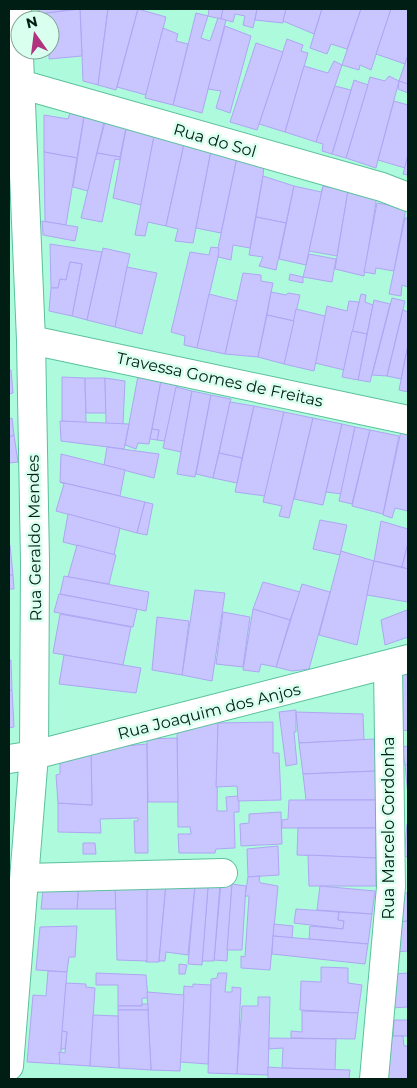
<svg xmlns="http://www.w3.org/2000/svg" width="417" height="1088" viewBox="0 0 417 1088" font-family="Montserrat,sans-serif">
  <style>
    .building { fill: #c9c5fe; stroke: #aea6f4 }
    .lines { fill: none; stroke-linecap: round; stroke-linejoin: round }
    .minor-casing { stroke: #5bc19d; stroke-width: 30 }
    .minor { stroke: #fff; stroke-width: 28 }
    .labels { text-anchor: middle; stroke-width: 5; stroke-linejoin: round; paint-order: stroke }
    .street-label { font-size: 16px; fill: #001e14; stroke: #d9ffef }
  </style>
  <rect width="100%" height="100%" fill="#adfbdc"/>
  <g class="building">
    <polygon points="39,9 69,9 69,10 39,14"/>
    <polygon points="80,9 108,9 98,85 83,81"/>
    <polygon points="80,9 82,56 49,59 50,20 47,20 47,13"/>
    <polygon points="108,9 138,9 116,90 98,85"/>
    <polygon points="138,9 166,17 146,95 117,87"/>
    <polygon points="209,9 223,9 221,19 208,16"/>
    <polygon points="223,9 257,9 253,28 243,25 245,16 235,14 233,22 221,19"/>
    <polygon points="257,9 286,9 283,23 255,20"/>
    <polygon points="286,9 322,9 314,34 283,21"/>
    <polygon points="322,9 361,9 347,49 331,44 327,54 310,48"/>
    <polygon points="361,9 391,9 371,70 360,65 359,70 342,65"/>
    <polygon points="391,9 408,9 408,55 405,64 376,54"/>
    <polygon points="196,13 208,16 201,38 210,41 218,18 226,20 202,113 173,105"/>
    <polygon points="225,26 251,36 230,113 216,108 221,91 208,89"/>
    <polygon points="163,28 178,34 176,41 188,44 173,105 145,98"/>
    <polygon points="287,39 303,45 301,51 308,53 285,132 259,124"/>
    <polygon points="256,43 283,52 257,130 230,122"/>
    <polygon points="408,55 408,84 399,81"/>
    <polygon points="334,61 342,65 316,142 285,132 304,66 328,73"/>
    <polygon points="389,76 399,81 376,168 346,158 370,77 385,81"/>
    <polygon points="354,80 368,85 346,158 332,154"/>
    <polygon points="399,81 408,84 408,93 398,89"/>
    <polygon points="335,86 351,90 332,154 322,151 323,144 316,142"/>
    <polygon points="394,101 408,105 408,155 405,168 378,160"/>
    <polygon points="70,113 84,117 77,158 44,152 44,115 68,119"/>
    <polygon points="84,117 104,122 88,191 73,187"/>
    <polygon points="106,118 127,123 120,157 97,153"/>
    <polygon points="126,129 154,136 141,205 113,198"/>
    <polygon points="154,136 184,144 166,226 148,222 145,236 135,235"/>
    <polygon points="184,144 211,151 193,243 175,241 178,229 166,226"/>
    <polygon points="211,151 237,158 221,233 196,228"/>
    <polygon points="44,152 77,158 66,225 45,222"/>
    <polygon points="97,153 120,157 120,160 115,159 102,222 81,218"/>
    <polygon points="408,155 408,175 403,174"/>
    <polygon points="237,158 264,165 263,176 250,248 233,245 231,260 218,257 218,248"/>
    <polygon points="263,176 294,186 286,223 256,217"/>
    <polygon points="294,186 321,192 323,187 306,265 279,259"/>
    <polygon points="323,186 348,191 337,256 309,251"/>
    <polygon points="348,191 377,196 364,276 335,269"/>
    <polygon points="377,203 406,208 394,271 376,268 375,274 364,272"/>
    <polygon points="256,217 286,223 276,270 259,266 263,257 249,255"/>
    <polygon points="405,218 408,218 408,287 402,285 401,296 389,294"/>
    <polygon points="42,221 78,227 75,241 43,235"/>
    <polygon points="50,244 102,252 87,320 72,316 82,264 70,262 66,280 60,279 58,288 51,288"/>
    <polygon points="211,247 219,248 218,257 197,348 184,345 185,336 171,332 190,252 209,255"/>
    <polygon points="103,248 130,254 115,327 87,320"/>
    <polygon points="309,254 336,259 332,282 303,277"/>
    <polygon points="70,262 82,264 72,316 49,311 51,288 58,288 60,279 66,280"/>
    <polygon points="127,267 157,273 142,334 115,327"/>
    <polygon points="243,273 261,275 261,281 273,283 258,357 225,354"/>
    <polygon points="290,274 303,277 303,283 289,280"/>
    <polygon points="271,292 286,295 288,293 300,295 294,321 267,315"/>
    <polygon points="209,294 237,301 225,354 197,348"/>
    <polygon points="361,294 366,295 365,302 373,305 367,334 352,331"/>
    <polygon points="392,298 405,301 387,376 372,375"/>
    <polygon points="374,300 390,304 370,382 358,380"/>
    <polygon points="349,301 359,302 344,370 315,363 327,306 347,311"/>
    <polygon points="296,309 325,316 314,371 284,364"/>
    <polygon points="403,310 408,312 408,345 401,379 387,376"/>
    <polygon points="267,315 294,321 284,364 258,357"/>
    <polygon points="352,331 367,334 358,380 342,377"/>
    <polygon points="408,345 408,392 399,390"/>
    <polygon points="9,370 11,370 13,393 9,394"/>
    <polygon points="138,376 161,381 149,444 138,443 136,449 125,445"/>
    <polygon points="62,377 85,378 86,423 62,421"/>
    <polygon points="85,378 105,378 106,413 86,413"/>
    <polygon points="105,378 125,381 123,424 106,424"/>
    <polygon points="161,381 177,385 165,441 157,440 159,430 152,429"/>
    <polygon points="176,387 192,391 181,452 163,448"/>
    <polygon points="192,391 211,395 195,477 177,474"/>
    <polygon points="211,395 231,399 213,478 196,474"/>
    <polygon points="230,402 254,406 242,458 219,453"/>
    <polygon points="254,406 284,412 265,496 235,492"/>
    <polygon points="284,412 313,418 289,518 279,516 282,506 263,502"/>
    <polygon points="12,418 14,435 9,437 9,419"/>
    <polygon points="313,418 342,424 323,505 294,499"/>
    <polygon points="60,421 129,424 124,449 61,441"/>
    <polygon points="342,424 355,427 341,494 326,492"/>
    <polygon points="402,426 408,428 408,511 395,508 392,518 383,515"/>
    <polygon points="355,427 370,430 352,504 339,501"/>
    <polygon points="152,429 159,430 157,440 150,439"/>
    <polygon points="370,430 399,436 383,514 352,506"/>
    <polygon points="14,435 18,462 9,463 9,437"/>
    <polygon points="107,447 159,454 154,478 104,465"/>
    <polygon points="219,453 242,458 237,483 213,478"/>
    <polygon points="61,454 125,470 120,496 60,482"/>
    <polygon points="60,482 145,502 137,533 56,511 64,484"/>
    <polygon points="145,502 153,504 147,535 137,533"/>
    <polygon points="68,514 120,528 114,555 63,542"/>
    <polygon points="320,520 347,525 340,555 313,549"/>
    <polygon points="381,521 408,529 408,543 402,567 374,561"/>
    <polygon points="408,543 408,569 402,567"/>
    <polygon points="9,545 10,545 13,575 9,575"/>
    <polygon points="77,545 116,555 109,584 68,577"/>
    <polygon points="341,551 374,561 357,645 319,635"/>
    <polygon points="374,561 408,569 408,602 367,595"/>
    <polygon points="9,575 13,575 14,589 9,589"/>
    <polygon points="64,576 149,592 146,611 60,594"/>
    <polygon points="263,582 300,592 290,620 253,609"/>
    <polygon points="302,584 330,592 309,669 292,671 276,667"/>
    <polygon points="195,590 225,593 212,681 182,675"/>
    <polygon points="59,594 137,609 133,627 54,612"/>
    <polygon points="253,609 290,620 276,667 261,664 259,672 243,670"/>
    <polygon points="407,610 408,637 385,645 381,620"/>
    <polygon points="223,612 250,617 243,667 216,664"/>
    <polygon points="60,614 131,627 123,665 53,653"/>
    <polygon points="157,617 189,621 182,675 152,670"/>
    <polygon points="64,655 141,668 136,693 59,684"/>
    <polygon points="9,660 11,660 12,690 9,691"/>
    <polygon points="408,667 408,730 402,731 399,670"/>
    <polygon points="12,690 14,727 9,728 9,691"/>
    <polygon points="296,710 296,732 294,732 297,764 286,766 279,712"/>
    <polygon points="296,712 363,714 364,740 299,743"/>
    <polygon points="214,720 218,723 217,811 227,811 226,797 238,796 239,801 239,812 234,812 235,848 216,849 215,853 179,853 178,834 191,834 190,827 178,827 177,727"/>
    <polygon points="273,722 273,753 279,753 281,800 238,801 237,786 216,787 218,723"/>
    <polygon points="125,738 125,746 147,744 148,853 135,853 134,821 138,821 138,818 100,819 101,833 58,832 58,803 92,805 91,751"/>
    <polygon points="177,738 178,802 148,802 147,739"/>
    <polygon points="374,739 376,771 303,774 299,743"/>
    <polygon points="408,746 408,765 405,765 402,747"/>
    <polygon points="91,751 92,805 58,803 56,775 60,774 60,752"/>
    <polygon points="405,765 408,765 408,795"/>
    <polygon points="376,771 376,800 306,800 303,774"/>
    <polygon points="289,800 376,800 376,828 282,828 282,820 288,819"/>
    <polygon points="281,812 282,844 241,846 240,824 249,823 249,814"/>
    <polygon points="407,824 408,824 408,857 404,856"/>
    <polygon points="298,828 376,828 376,858 297,855"/>
    <polygon points="83,843 95,843 96,854 83,854"/>
    <polygon points="278,846 279,875 248,877 247,849"/>
    <polygon points="308,855 376,858 376,886 309,886"/>
    <polygon points="260,876 259,881 261,883 278,886 270,970 241,968 241,956 245,957 249,896 245,896 248,877"/>
    <polygon points="79,880 115,881 116,909 77,909"/>
    <polygon points="79,880 77,909 41,909 44,881"/>
    <polygon points="147,880 166,884 159,962 146,962"/>
    <polygon points="147,880 147,961 117,960 115,881"/>
    <polygon points="221,882 232,884 227,961 214,960"/>
    <polygon points="166,884 195,886 188,955 166,952 165,961 159,961"/>
    <polygon points="232,884 246,886 242,950 227,950"/>
    <polygon points="220,885 214,961 202,961 208,887"/>
    <polygon points="195,886 208,887 202,965 188,964"/>
    <polygon points="320,886 375,891 372,914 317,910"/>
    <polygon points="401,893 408,893 408,921 398,922"/>
    <polygon points="296,909 339,912 338,920 344,921 343,929 294,923"/>
    <polygon points="339,912 372,914 368,944 309,939 310,926 343,929 344,921 338,920"/>
    <polygon points="408,921 408,951 396,952 398,922"/>
    <polygon points="274,924 293,926 292,938 273,936"/>
    <polygon points="77,926 75,957 69,957 67,972 36,970 40,927"/>
    <polygon points="273,936 368,944 365,964 272,954"/>
    <polygon points="179,964 187,965 185,974 179,974"/>
    <polygon points="321,967 348,968 348,983 362,985 358,1013 300,1010 301,981 321,982"/>
    <polygon points="48,971 67,972 60,1064 27,1062 33,995 46,996"/>
    <polygon points="96,973 146,975 148,998 142,998 142,1006 118,1006 118,985 96,985"/>
    <polygon points="218,973 227,973 225,992 232,992 232,987 241,988 237,1074 208,1073 211,979 217,978"/>
    <polygon points="408,973 408,1007 391,1008 394,974"/>
    <polygon points="66,983 86,984 86,987 95,988 90,1066 60,1064 59,1052 65,1053 67,1032 62,1031"/>
    <polygon points="193,984 211,985 208,1064 180,1062 184,986 193,987"/>
    <polygon points="147,992 184,995 180,1071 151,1070"/>
    <polygon points="258,997 270,997 268,1075 237,1074 242,1006 258,1006"/>
    <polygon points="142,1004 148,1004 148,1010 118,1010 118,1006 142,1006"/>
    <polygon points="118,1010 148,1010 151,1070 119,1068"/>
    <polygon points="302,1011 358,1013 355,1039 291,1038 291,1031 302,1032"/>
    <polygon points="93,1015 118,1016 119,1068 90,1066"/>
    <polygon points="394,1020 408,1020 408,1036 393,1036"/>
    <polygon points="62,1031 67,1032 65,1049 61,1049"/>
    <polygon points="389,1036 403,1036 404,1046 408,1046 408,1079 386,1079"/>
    <polygon points="269,1038 336,1039 335,1070 282,1068 283,1048 269,1049"/>
    <polygon points="268,1067 282,1068 350,1070 349,1079 268,1079"/>
  </g>
  <g class="lines">
    <g class="minor-casing">
      <g id="minor">
        <polyline points="20,84 382,187 408,197"/>
        <polyline points="31,340 408,420"/>
        <polyline points="9,759 34,755 408,659"/>
        <polyline points="25,878 223,873"/>
        <polyline points="9,1066 34,755 35,561 31,340 17,9"/>
        <polyline points="374,1079 391,887 388,666"/>
      </g>
    </g>
    <use href="#minor" class="minor"/>
  </g>
  <g class="labels">
    <g class="street-label">
      <text transform="translate(215 140) rotate(16)" y="6">Rua do Sol</text>
      <text transform="translate(220 379) rotate(12)" y="6">Travessa Gomes de Freitas</text>
      <text transform="translate(34 538) rotate(-91)" y="6">Rua Geraldo Mendes</text>
      <text transform="translate(209 711) rotate(-14)" y="6">Rua Joaquim dos Anjos</text>
      <text transform="translate(388 828) rotate(-90)" y="6">Rua Marcelo Cordonha</text>
    </g>
  </g>
  <rect width="417" height="1088" fill="none" stroke="#001e14" stroke-width="20"/>
  <g transform="translate(35 35) rotate(346)"><circle r="24" fill="#d9ffef" stroke="#82a597"/>
  <path d="M0-4L9 19L0 12L-9 19Z" fill="#b1327f"/>
  <text y="-8" font-size="14" font-weight="bold" text-anchor="middle" fill="#001e14">N</text>
  </g>
</svg>
